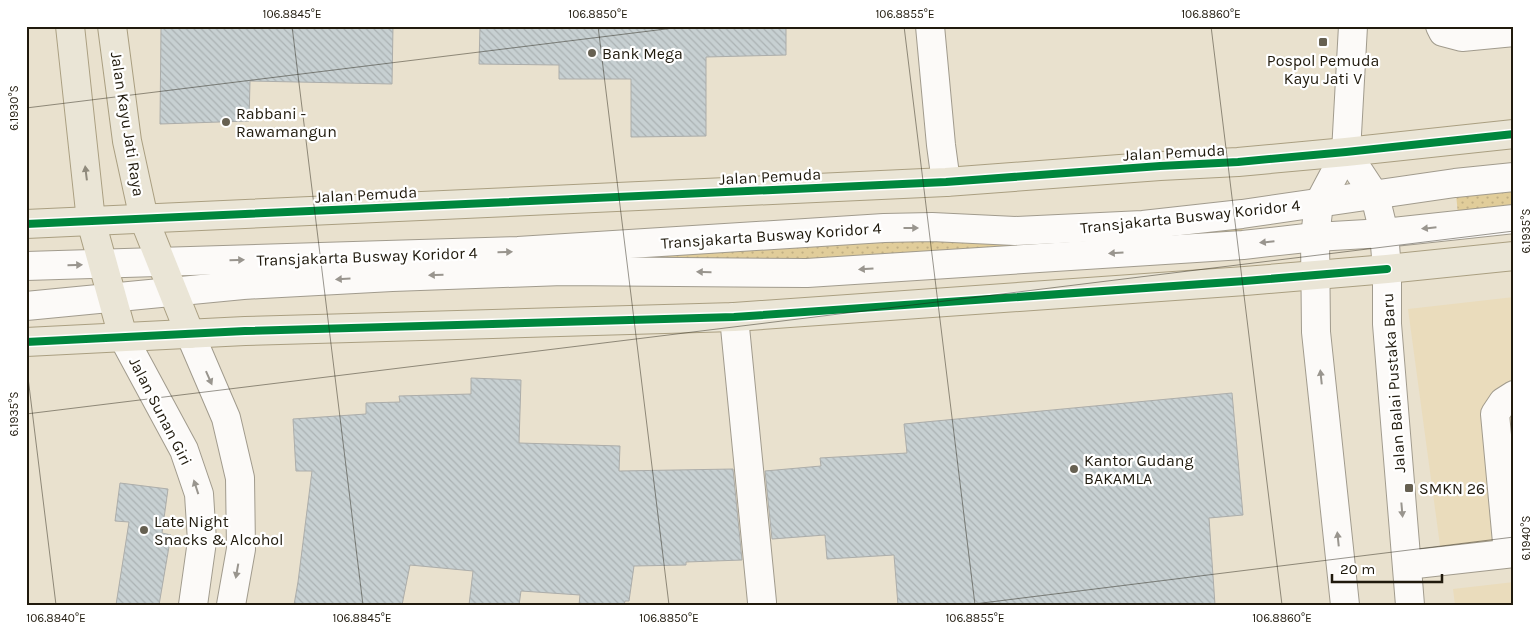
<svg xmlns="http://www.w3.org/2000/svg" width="1540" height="631" viewBox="0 0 1540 631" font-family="Karla,sans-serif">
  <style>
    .built { fill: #eadcbc }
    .green { fill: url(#green-dots) }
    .building { fill: url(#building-back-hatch); stroke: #acadaa }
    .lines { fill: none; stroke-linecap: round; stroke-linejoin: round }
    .minor-casing { stroke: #a19b8d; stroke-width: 30 }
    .major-casing { stroke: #aa9f81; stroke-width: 30 }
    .minor { stroke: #fcfaf8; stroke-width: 28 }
    .major { stroke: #eae5d6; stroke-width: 28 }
    .cycleway-casing { stroke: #fff; stroke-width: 11 }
    .cycleway { stroke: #00873e; stroke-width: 8 }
    .oneway { fill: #8f8a7c }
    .oneway2 { fill: #99958e }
    .ticks { fill: none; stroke: #201a0d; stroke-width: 1; stroke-opacity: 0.45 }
    .poi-dot { fill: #666051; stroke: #fff; stroke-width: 2 }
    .labels { text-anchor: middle; stroke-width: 4.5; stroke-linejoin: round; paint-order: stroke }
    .poi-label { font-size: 16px; fill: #201a0d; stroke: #fff; text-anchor: start }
    .street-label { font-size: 16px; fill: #201a0d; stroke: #fff }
    .neatline { fill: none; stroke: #201a0d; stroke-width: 2 }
    .ticks-label { font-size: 12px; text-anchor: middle; fill: #201a0d }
  </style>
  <defs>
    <pattern id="green-dots" width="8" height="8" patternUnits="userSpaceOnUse" patternTransform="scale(1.25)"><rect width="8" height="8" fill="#e1cd9a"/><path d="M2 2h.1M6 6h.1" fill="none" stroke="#c1af84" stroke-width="1.8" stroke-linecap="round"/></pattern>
    <pattern id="building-back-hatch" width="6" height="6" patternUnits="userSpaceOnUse" patternTransform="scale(1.25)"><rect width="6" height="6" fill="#c7d0d2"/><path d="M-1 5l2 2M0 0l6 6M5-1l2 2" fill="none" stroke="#abb2b3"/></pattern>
  </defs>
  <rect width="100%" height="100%" fill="#e9e1ce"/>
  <g class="built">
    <polygon points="1514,297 1514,567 1444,575 1408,309"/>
    <polygon points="1514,582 1514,605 1455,605 1453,589"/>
  </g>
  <g class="green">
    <polygon points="1514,177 1514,219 1459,225 1455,183"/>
    <polygon points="1242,214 1243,245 588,271 581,247"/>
  </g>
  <g class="building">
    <polygon points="161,26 393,26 392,84 250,81 249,121 160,124"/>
    <polygon points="480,26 786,26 786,55 706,57 706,136 631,137 631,79 559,79 559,65 479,64"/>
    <polygon points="471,378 521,380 519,443 620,446 619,471 733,469 742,560 686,562 686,565 634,566 629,601 625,601 624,605 579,605 580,595 521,591 519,605 469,605 473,571 410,565 402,605 294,605 298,582 312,471 296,471 293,419 366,414 366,403 400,402 399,396 471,394"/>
    <polygon points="1232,393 1243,515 1209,518 1215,605 898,605 894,555 827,559 825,535 772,539 765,471 821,466 820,458 907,453 904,424"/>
    <polygon points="120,483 168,489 162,533 171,535 159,605 116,605 129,522 115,521"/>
  </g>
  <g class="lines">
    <g class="minor-casing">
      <g id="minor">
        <polyline points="930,26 941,145 946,182"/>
        <polyline points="1440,26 1443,32 1462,37 1514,32"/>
        <polyline points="1346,152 1375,196 1384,233 1387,269 1387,324 1410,605"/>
        <polyline points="26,266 518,251 884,228 932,227 1015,231 1143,225 1242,214 1455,183 1514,177"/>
        <polyline points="26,306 243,285 392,277 563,271 807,273 1243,245 1315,237 1384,233 1514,219"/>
        <polyline points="734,317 762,602"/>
        <polyline points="190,334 226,418 240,478 241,549 231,605"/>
        <polyline points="123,337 184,450 199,494 202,541 193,605"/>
        <polyline points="1508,553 1495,414 1503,402 1514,395"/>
        <polyline points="1407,565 1514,553"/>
        <polyline points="1345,605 1316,332 1315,237 1319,203 1346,152 1353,26"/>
      </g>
    </g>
    <g class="major-casing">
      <g id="major">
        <polyline points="70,26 91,221 123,337"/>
        <polyline points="112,26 127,141 144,219 190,334"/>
        <polyline points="26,224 946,182 1160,166 1238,162 1346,152 1514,134"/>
        <polyline points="26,342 245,331 734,317 1245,281 1387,269 1514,256"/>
      </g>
    </g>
    <use href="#minor" class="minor"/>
    <use href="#major" class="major"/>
    <g class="cycleway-casing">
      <g id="cycleway">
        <polyline points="26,224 946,182 1160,166 1238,162 1346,152 1514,134"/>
        <polyline points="26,342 245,331 734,317 1245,281 1387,269"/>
      </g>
    </g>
    <use href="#cycleway" class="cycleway"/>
  </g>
  <defs><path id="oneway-solid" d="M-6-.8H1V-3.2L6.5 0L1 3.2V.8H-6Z" transform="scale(1.25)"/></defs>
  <use class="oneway" href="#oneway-solid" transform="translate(86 173) rotate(-97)"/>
  <g class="oneway2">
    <use href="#oneway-solid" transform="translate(911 228)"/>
    <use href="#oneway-solid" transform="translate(1429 228) rotate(174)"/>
    <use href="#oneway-solid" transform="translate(1267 242) rotate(174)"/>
    <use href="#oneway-solid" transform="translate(505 252) rotate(-2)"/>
    <use href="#oneway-solid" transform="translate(1116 253) rotate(176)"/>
    <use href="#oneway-solid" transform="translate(237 260) rotate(-2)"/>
    <use href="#oneway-solid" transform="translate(75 265) rotate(-2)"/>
    <use href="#oneway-solid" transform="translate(866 269) rotate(176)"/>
    <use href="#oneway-solid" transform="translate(704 272) rotate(-179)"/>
    <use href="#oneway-solid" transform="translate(436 275) rotate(178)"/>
    <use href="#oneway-solid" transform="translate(343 279) rotate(177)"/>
    <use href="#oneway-solid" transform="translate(1321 377) rotate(-96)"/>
    <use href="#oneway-solid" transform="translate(209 378) rotate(66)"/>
    <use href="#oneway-solid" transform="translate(196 487) rotate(-108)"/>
    <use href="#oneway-solid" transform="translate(1402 510) rotate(85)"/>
    <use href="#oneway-solid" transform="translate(1338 539) rotate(-96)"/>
    <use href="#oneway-solid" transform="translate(237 571) rotate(100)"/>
  </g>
  <path class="ticks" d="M292 26 363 605M598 26 669 605M904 26 975 605M1211 26 1282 605M26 108 690 26M26 361 56 605M26 414 1514 231M966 605 1514 537"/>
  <g class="poi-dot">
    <rect x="1318" y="37" width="10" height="10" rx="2.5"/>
    <circle cx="592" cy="53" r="5"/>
    <circle cx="226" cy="122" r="5"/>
    <circle cx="1074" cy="469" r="5"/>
    <rect x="1404" y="483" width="10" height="10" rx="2.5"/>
    <circle cx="144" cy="530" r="5"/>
  </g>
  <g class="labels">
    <g class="poi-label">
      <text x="602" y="59">Bank Mega</text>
      <text x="1323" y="66" text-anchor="middle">Pospol Pemuda<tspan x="1323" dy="18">Kayu Jati V</tspan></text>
      <text x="236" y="119">Rabbani -<tspan x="236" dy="18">Rawamangun</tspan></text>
      <text x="1084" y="466">Kantor Gudang<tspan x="1084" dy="18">BAKAMLA</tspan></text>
      <text x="1419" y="494">SMKN 26</text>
      <text x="154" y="527">Late Night<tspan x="154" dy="18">Snacks &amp; Alcohol</tspan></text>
    </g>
    <g class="street-label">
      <text transform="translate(128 124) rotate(81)" y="6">Jalan Kayu Jati Raya</text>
      <text transform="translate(1174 152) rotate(-3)" y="6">Jalan Pemuda</text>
      <text transform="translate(770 176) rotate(-3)" y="6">Jalan Pemuda</text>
      <text transform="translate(366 194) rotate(-3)" y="6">Jalan Pemuda</text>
      <text transform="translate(1190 216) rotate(-6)" y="6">Transjakarta Busway Koridor 4</text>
      <text transform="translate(771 235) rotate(-4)" y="6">Transjakarta Busway Koridor 4</text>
      <text transform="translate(367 256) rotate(-2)" y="6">Transjakarta Busway Koridor 4</text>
      <text transform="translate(1393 383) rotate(-94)" y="6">Jalan Balai Pustaka Baru</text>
      <text transform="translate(161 411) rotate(63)" y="6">Jalan Sunan Giri</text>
    </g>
  </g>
  <rect width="1540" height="631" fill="none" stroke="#ffffff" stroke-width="55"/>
  <path d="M1332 574v8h110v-8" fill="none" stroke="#201a0d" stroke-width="2.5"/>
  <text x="1340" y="574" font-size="15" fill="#201a0d" stroke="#ffffff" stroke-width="4" paint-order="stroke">20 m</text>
  <rect x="28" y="28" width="1484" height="576" class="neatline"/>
  <g class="ticks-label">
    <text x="292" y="18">106.8845°E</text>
    <text x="598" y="18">106.8850°E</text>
    <text x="905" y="18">106.8855°E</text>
    <text x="1211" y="18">106.8860°E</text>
    <text transform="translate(14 108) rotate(-90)" y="4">6.1930°S</text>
    <text transform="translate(1526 231) rotate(-90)" y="4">6.1935°S</text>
    <text transform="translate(14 414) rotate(-90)" y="4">6.1935°S</text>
    <text transform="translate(1526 538) rotate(-90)" y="4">6.1940°S</text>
    <text x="56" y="622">106.8840°E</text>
    <text x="362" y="622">106.8845°E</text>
    <text x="669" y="622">106.8850°E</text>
    <text x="975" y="622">106.8855°E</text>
    <text x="1282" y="622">106.8860°E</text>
  </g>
</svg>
